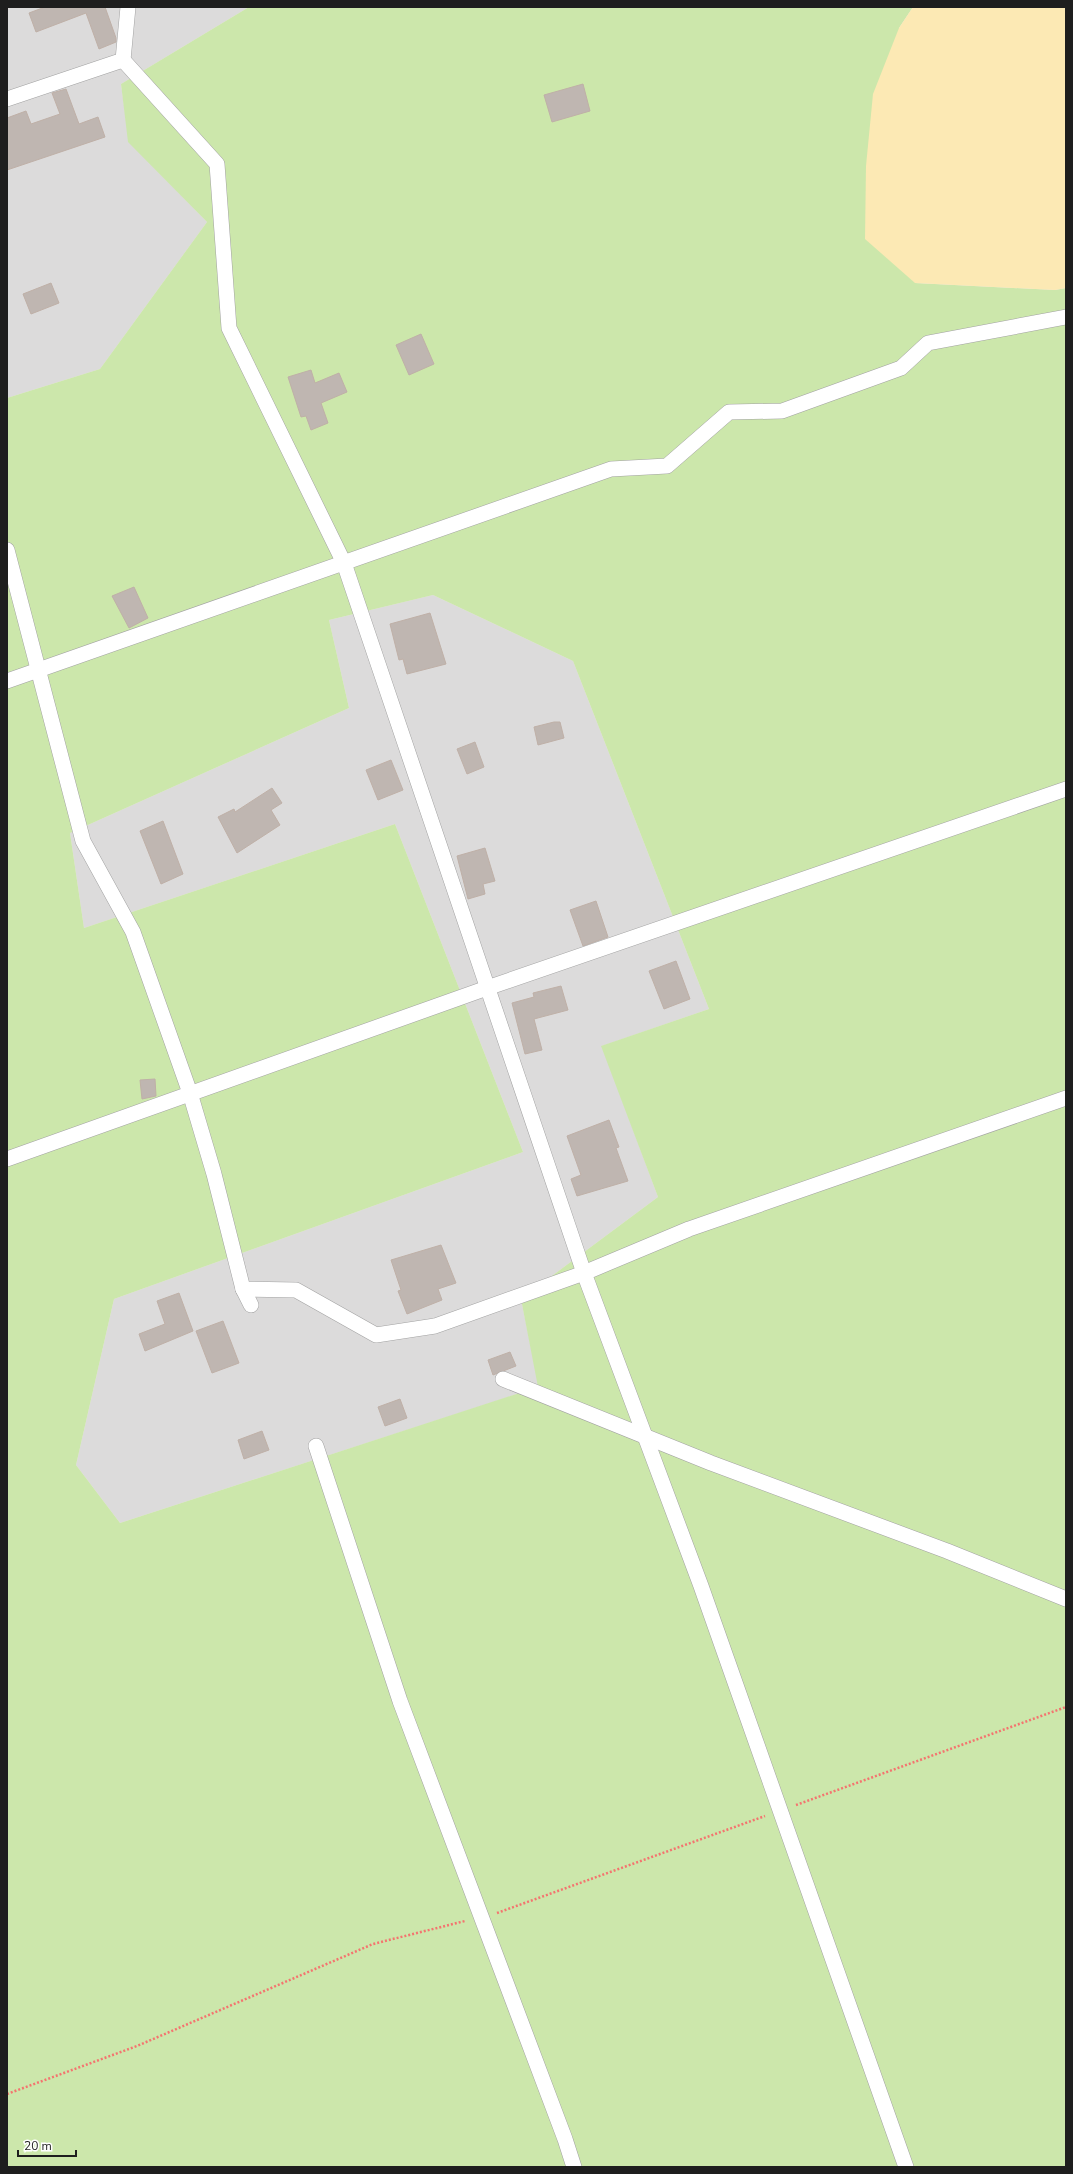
<svg xmlns="http://www.w3.org/2000/svg" width="1073" height="2174" viewBox="0 0 1073 2174" font-family="'Nunito Sans',sans-serif">
  <style>
    .residential { fill: #dcdbdb }
    .grass { fill: #cce7ab; fill-rule: evenodd }
    .sand { fill: #fce9b4 }
    .building { fill: #bfb6b1; stroke: #bfb0a7 }
    .lines { fill: none; stroke-linecap: round; stroke-linejoin: round }
    .street-casing { stroke: #a2a2a2; stroke-width: 16 }
    .path { stroke: #f4746f; stroke-width: 2.5; stroke-dasharray: 2 2; stroke-linecap: butt }
    .street { stroke: #fff; stroke-width: 15 }
  </style>
  <rect width="100%" height="100%" fill="#eeeae4"/>
  <g class="residential">
    <polygon points="7,7 249,7 121,84 129,142 207,222 100,369 7,398"/>
    <polygon points="433,595 573,661 709,1009 602,1046 658,1197 521,1299 539,1387 120,1523 76,1465 114,1299 523,1152 395,824 84,928 70,833 349,708 329,620"/>
  </g>
  <path class="grass" d="M249 7H913L899 28 915 283 1055 290 1066 288V2167H7V398L100 369 207 222 128 142 121 84ZM433 595 573 661 709 1009 601 1046 658 1197 521 1299 538 1387 120 1523 76 1465 114 1299 523 1152 395 824 84 928 70 833 349 708 329 620Z"/>
  <polygon class="sand" points="913,7 1066,7 1066,288 1055,290 915,283 865,239 866,166 873,94 899,28"/>
  <g class="building">
    <polygon points="45,7 105,7 116,38 116,42 99,49 86,13 36,32 29,13"/>
    <polygon points="583,84 590,111 552,122 544,95"/>
    <polygon points="66,89 79,124 98,117 105,137 7,170 7,118 26,111 31,124 60,114 52,93"/>
    <polygon points="51,283 59,303 31,314 23,294"/>
    <polygon points="421,334 434,364 409,375 396,345"/>
    <polygon points="311,370 315,383 339,373 347,392 321,403 328,423 311,430 306,416 301,417 288,377"/>
    <polygon points="134,587 148,618 129,628 112,596"/>
    <polygon points="430,613 446,664 407,674 403,659 399,660 390,624"/>
    <polygon points="554,722 560,722 564,738 538,745 534,727"/>
    <polygon points="475,742 484,767 467,774 457,749"/>
    <polygon points="391,760 403,790 378,800 366,770"/>
    <polygon points="272,788 282,803 271,810 280,825 237,853 218,817 234,809 235,812"/>
    <polygon points="163,821 183,874 161,884 140,831"/>
    <polygon points="485,848 495,881 483,884 485,894 468,899 457,856"/>
    <polygon points="596,901 608,937 583,946 570,910"/>
    <polygon points="676,961 690,999 664,1009 649,971"/>
    <polygon points="561,986 568,1010 534,1019 542,1050 525,1054 512,1003 534,997 533,993"/>
    <polygon points="155,1079 156,1096 142,1099 140,1080"/>
    <polygon points="609,1120 619,1147 616,1148 628,1181 577,1196 571,1179 581,1175 567,1136"/>
    <polygon points="441,1245 456,1283 438,1289 442,1300 407,1314 398,1291 401,1290 391,1260"/>
    <polygon points="179,1293 193,1331 145,1351 139,1334 165,1324 157,1301"/>
    <polygon points="223,1321 239,1363 212,1373 196,1331"/>
    <polygon points="510,1352 516,1366 493,1375 488,1360"/>
    <polygon points="400,1399 407,1418 385,1426 378,1407"/>
    <polygon points="262,1431 269,1450 244,1459 238,1440"/>
  </g>
  <g class="lines">
    <g class="street-casing">
      <g id="street">
        <polyline points="7,99 123,60 128,7"/>
        <polyline points="7,550 83,841 133,932 190,1093 214,1174 243,1289 296,1290 376,1335 435,1326 584,1273 344,563 229,328 217,164 123,60"/>
        <polyline points="7,681 611,469 667,466 729,412 782,411 901,368 928,343 1066,317"/>
        <polyline points="7,1159 487,988 1066,789"/>
        <polyline points="243,1289 251,1305"/>
        <polyline points="503,1379 711,1463 947,1551 1066,1599"/>
        <polyline points="316,1446 400,1701 565,2139 574,2167"/>
        <polyline points="906,2167 701,1586 584,1273 689,1229 1066,1098"/>
      </g>
    </g>
    <g class="path">
      <polyline points="796,1805 1066,1707"/>
      <polyline points="497,1913 765,1816"/>
      <polyline points="7,2094 137,2046 373,1944 465,1921"/>
    </g>
    <use href="#street" class="street"/>
  </g>
  <rect width="1073" height="2174" fill="none" stroke="#1e1e1e" stroke-width="16"/>
  <path d="M18 2150v6h58v-6" fill="none" stroke="#1e1e1e" stroke-width="2"/>
  <text x="24" y="2150" font-size="12" fill="#1e1e1e" stroke="#ffffff" stroke-width="3" paint-order="stroke">20 m</text>
</svg>
